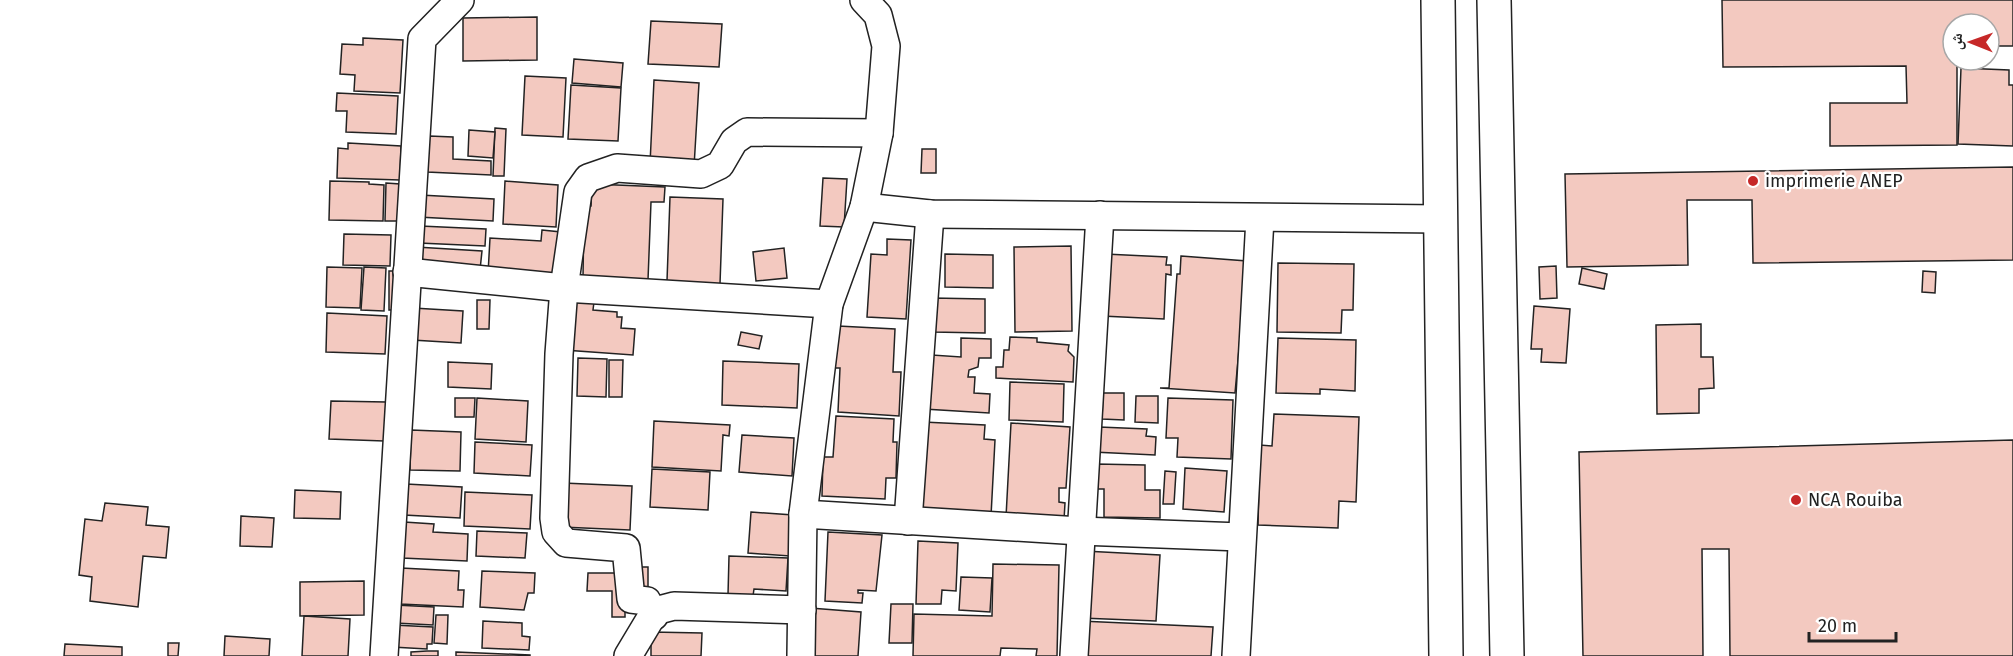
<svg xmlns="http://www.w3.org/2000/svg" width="2013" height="656" viewBox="0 0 2013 656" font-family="'Fira Sans','Noto Naskh Arabic',sans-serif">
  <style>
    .building { fill: #f3c9c0; stroke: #222; stroke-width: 1.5 }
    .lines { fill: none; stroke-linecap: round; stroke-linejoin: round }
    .minor-casing { stroke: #222; stroke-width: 30 }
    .trunk-casing { stroke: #222; stroke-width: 36 }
    .minor { stroke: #fff; stroke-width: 27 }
    .trunk { stroke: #fff; stroke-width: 33 }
    .poi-dot { fill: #c62828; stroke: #fff; stroke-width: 2 }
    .labels { text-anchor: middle; stroke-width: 4.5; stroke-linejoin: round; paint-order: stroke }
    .poi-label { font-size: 18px; fill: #222; stroke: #fff; text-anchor: start }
  </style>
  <rect width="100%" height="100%" fill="#fff"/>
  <g class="building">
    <polygon points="1722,0 2013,0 2013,46 1989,46 1989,24 1953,24 1953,60 1957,60 1957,145 1830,146 1830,103 1907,103 1906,66 1723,67"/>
    <polygon points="537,17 537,60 463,61 463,18"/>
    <polygon points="651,21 722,24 719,67 648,64"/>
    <polygon points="363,38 403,40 400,93 354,91 355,75 340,74 342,44 363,45"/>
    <polygon points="574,59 623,63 621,87 572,83"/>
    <polygon points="1961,68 2009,70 2009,85 2013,85 2013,146 1958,144"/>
    <polygon points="525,76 566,78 563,137 522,135"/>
    <polygon points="654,80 699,83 694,167 650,164"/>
    <polygon points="571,85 621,88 618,141 568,139"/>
    <polygon points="337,93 398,96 396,134 346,132 347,111 336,111"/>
    <polygon points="495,128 506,129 504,176 493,176"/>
    <polygon points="469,130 495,132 493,158 468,156"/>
    <polygon points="429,136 453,137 453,159 491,161 491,175 427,172"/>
    <polygon points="348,143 401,146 400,180 337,178 338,148 348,149"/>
    <polygon points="922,149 936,149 936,173 921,173"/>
    <polygon points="2013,167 2013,260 1753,263 1752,200 1687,200 1688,265 1567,267 1565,174"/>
    <polygon points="823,178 847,179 844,227 820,226"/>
    <polygon points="330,181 369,182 369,184 384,185 383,221 329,220"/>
    <polygon points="505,181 558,185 556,227 503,224"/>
    <polygon points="386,183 400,184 399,221 385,221"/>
    <polygon points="592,184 665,187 664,202 651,202 648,280 583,278 584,206 591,206"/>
    <polygon points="420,195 494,199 493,221 418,217"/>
    <polygon points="670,197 723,199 720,284 667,281"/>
    <polygon points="420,226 486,229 485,246 419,243"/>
    <polygon points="542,230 561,232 559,278 488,274 490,238 541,241"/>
    <polygon points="344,234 391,235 390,266 343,265"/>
    <polygon points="887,239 911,240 906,319 867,317 871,254 887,255"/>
    <polygon points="1071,246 1072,331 1015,332 1014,247"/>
    <polygon points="416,247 482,251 480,270 415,266"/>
    <polygon points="784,248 787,278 756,281 753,252"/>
    <polygon points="945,254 993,255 993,288 945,287"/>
    <polygon points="1105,254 1167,257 1166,265 1171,265 1171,275 1166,274 1164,319 1102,316"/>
    <polygon points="1181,256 1247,261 1235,393 1160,388 1169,388 1177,274 1180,274"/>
    <polygon points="1278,263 1354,264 1353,310 1342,310 1341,333 1277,332"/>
    <polygon points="1556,266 1557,298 1540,299 1539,267"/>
    <polygon points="327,267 362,268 360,308 326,307"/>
    <polygon points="364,267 386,268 384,311 361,310"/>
    <polygon points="1582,268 1607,274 1604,289 1579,284"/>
    <polygon points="389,271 397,271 396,310 389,310"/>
    <polygon points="1923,271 1936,272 1935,293 1922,292"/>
    <polygon points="932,298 985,299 985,333 932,332"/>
    <polygon points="477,300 490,300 489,329 477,329"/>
    <polygon points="568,300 594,302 593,310 617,312 617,317 622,317 621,328 635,329 633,355 564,350"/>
    <polygon points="1534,306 1570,309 1566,363 1541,362 1542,349 1531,349"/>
    <polygon points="413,308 463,311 461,343 412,340"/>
    <polygon points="327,313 387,316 385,354 326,352"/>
    <polygon points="1701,324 1701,357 1713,357 1714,388 1699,389 1699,413 1657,414 1656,325"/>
    <polygon points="838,326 895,329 893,372 901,372 899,416 838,412 840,368 835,368"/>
    <polygon points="741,332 762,336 759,349 738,345"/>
    <polygon points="1010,337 1037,338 1037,342 1069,345 1068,351 1074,357 1073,382 996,378 996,367 1003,367 1004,350 1009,350"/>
    <polygon points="961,338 991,339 991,358 979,358 978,367 969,370 968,377 975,377 974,393 990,394 989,413 924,409 932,355 961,357"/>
    <polygon points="1278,338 1356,340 1355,391 1320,389 1320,394 1276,393"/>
    <polygon points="578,358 607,359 606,397 577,396"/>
    <polygon points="609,360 623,360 622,397 609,397"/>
    <polygon points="723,361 799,364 797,408 722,405"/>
    <polygon points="448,362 492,364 491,389 448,387"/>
    <polygon points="1010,382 1064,384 1063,422 1009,420"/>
    <polygon points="1103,393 1124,393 1124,420 1102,419"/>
    <polygon points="1136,396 1158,396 1158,423 1135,422"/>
    <polygon points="455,398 475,398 474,417 455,417"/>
    <polygon points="477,398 528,401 526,442 475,439"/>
    <polygon points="1168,398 1233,400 1231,459 1177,457 1178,438 1166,438"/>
    <polygon points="331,401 386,402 384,441 329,439"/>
    <polygon points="1274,414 1359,417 1356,502 1339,501 1338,528 1258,525 1260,445 1272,446"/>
    <polygon points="836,416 894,419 893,442 897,442 896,478 886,478 885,499 822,496 823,457 833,457"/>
    <polygon points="654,421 730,425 729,436 723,435 721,471 652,467"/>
    <polygon points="923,422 985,425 984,439 995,440 991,516 918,512"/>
    <polygon points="1011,423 1070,427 1066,488 1059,488 1059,502 1065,503 1064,520 1006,517"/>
    <polygon points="1099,427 1147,429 1146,436 1156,437 1155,455 1093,452"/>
    <polygon points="411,430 461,432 460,471 410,470"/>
    <polygon points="742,435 794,438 792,476 739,472"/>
    <polygon points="2013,440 2013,656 1730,656 1729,549 1702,549 1703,656 1583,656 1579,452"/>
    <polygon points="475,442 532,445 530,476 474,473"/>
    <polygon points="1096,464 1145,465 1145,490 1160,490 1160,518 1104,517 1104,489 1095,489"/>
    <polygon points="1185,468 1227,471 1224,512 1183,509"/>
    <polygon points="652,469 710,472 708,510 650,507"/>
    <polygon points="1165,471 1176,472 1174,504 1163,504"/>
    <polygon points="563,483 632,486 630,530 561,527"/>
    <polygon points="406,484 462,487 460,518 404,515"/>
    <polygon points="295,490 341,492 340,519 294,518"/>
    <polygon points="465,492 532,495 530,529 464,526"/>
    <polygon points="105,503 148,507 146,525 169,527 166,558 143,556 138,607 90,601 92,577 79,575 85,519 102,521"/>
    <polygon points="751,512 793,515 790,556 748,553"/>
    <polygon points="241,516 274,518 272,547 240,546"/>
    <polygon points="404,522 434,524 433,532 468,534 467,561 402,558"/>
    <polygon points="477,531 527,533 525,558 476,556"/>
    <polygon points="828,532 882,535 876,591 858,590 858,593 863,593 862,603 825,601"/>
    <polygon points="918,541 958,543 956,591 942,590 941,604 916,604"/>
    <polygon points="1084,551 1160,555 1156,621 1081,618"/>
    <polygon points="729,556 788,558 786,591 754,589 753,596 728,595"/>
    <polygon points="993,564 1059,565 1057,656 1036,656 1037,649 1001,648 1000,656 913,656 914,614 992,616"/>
    <rect x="633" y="567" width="15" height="26"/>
    <polygon points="401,568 459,571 458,590 464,590 463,607 400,604"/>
    <polygon points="482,571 535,573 534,593 528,593 524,610 480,607"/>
    <polygon points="588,573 625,573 625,617 612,617 612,591 587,591"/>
    <polygon points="961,577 992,578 990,612 959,610"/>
    <polygon points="364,581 364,615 300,616 300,582"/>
    <polygon points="891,604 913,604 912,643 889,643"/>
    <polygon points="395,605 434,607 433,625 395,623"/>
    <polygon points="810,608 861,612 858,656 807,656"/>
    <polygon points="436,615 448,615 447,644 434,643"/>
    <polygon points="304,616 350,619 348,656 302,656"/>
    <polygon points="483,621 522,623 522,636 530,637 529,650 482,648"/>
    <polygon points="1080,621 1213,627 1211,656 1078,656"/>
    <polygon points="393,625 433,627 432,644 427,644 427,649 392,647"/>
    <polygon points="651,632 702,633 701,656 651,656"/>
    <polygon points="225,636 270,639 269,656 224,656"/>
    <polygon points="168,643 179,643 178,656 168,656"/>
    <polygon points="65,644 122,647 122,656 64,656"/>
    <polygon points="427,651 438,651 438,656 411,656 411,652"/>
    <polygon points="456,652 530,655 530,656 456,656"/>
  </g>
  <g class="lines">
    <g class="minor-casing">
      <g id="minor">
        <polyline points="864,207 930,214 1441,219"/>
        <polyline points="407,272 564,288 829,304"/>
        <polyline points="803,514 1080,531 1241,537"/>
        <polyline points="908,521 930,214"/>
        <polyline points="654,616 647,601 631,599 626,548 566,543 556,532 554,518 559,354 564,288 578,192 588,178 617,168 701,174 720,165 734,141 747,132 879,133"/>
        <polyline points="384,656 422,39 460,0"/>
        <polyline points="628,656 655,611 674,606 802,610"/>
        <polyline points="801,656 803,514 829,304 864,207 879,133 886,46 878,15 864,0"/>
        <polyline points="1074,656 1100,215"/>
        <polyline points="1236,656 1260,218"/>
      </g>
    </g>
    <g class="trunk-casing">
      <g id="trunk">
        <polyline points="1438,0 1446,656"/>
        <polyline points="1494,0 1507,656"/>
      </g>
    </g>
    <use href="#minor" class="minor"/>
    <use href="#trunk" class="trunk"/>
  </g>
  <g class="poi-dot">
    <circle cx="1753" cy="181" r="6"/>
    <circle cx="1796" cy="500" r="6"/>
  </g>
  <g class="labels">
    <g class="poi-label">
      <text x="1765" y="187">imprimerie ANEP</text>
      <text x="1808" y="506">NCA Rouiba</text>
    </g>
  </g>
  <g transform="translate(1971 42) rotate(271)"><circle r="28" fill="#ffffff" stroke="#a7a7a7" stroke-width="1.5"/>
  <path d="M0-4.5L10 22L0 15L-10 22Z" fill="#c62828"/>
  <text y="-9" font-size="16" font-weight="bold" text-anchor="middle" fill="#222222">ش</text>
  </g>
  <path d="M1809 632v9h87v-9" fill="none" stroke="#222222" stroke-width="3"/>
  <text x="1818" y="632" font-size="18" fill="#222222" stroke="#ffffff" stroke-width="4.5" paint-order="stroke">20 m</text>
</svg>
